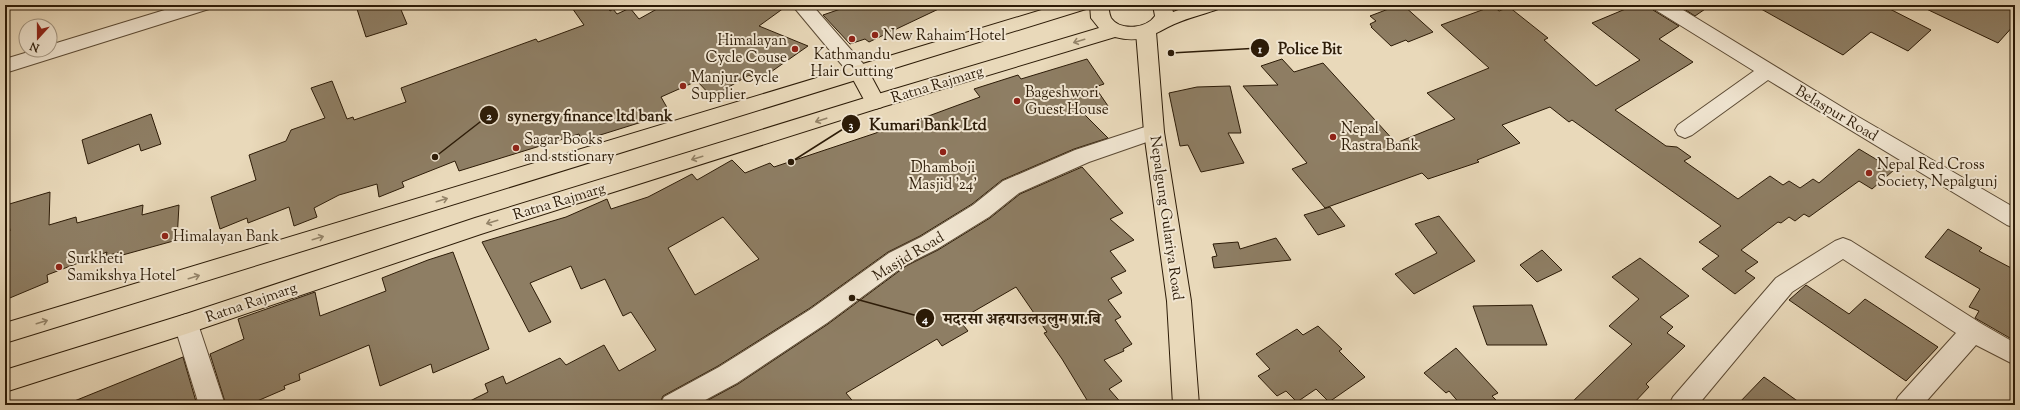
<svg xmlns="http://www.w3.org/2000/svg" width="2020" height="410" viewBox="0 0 2020 410" font-family="'Sorts Mill Goudy','Noto Serif Devanagari',serif">
  <style>
    .building { fill: #8e7e64; stroke: #2c1b07; fill-rule: evenodd }
    .lines { fill: none; stroke-linecap: round; stroke-linejoin: round }
    .minor-casing { stroke: #5b4a34; stroke-width: 2 }
    .major-casing { stroke: #2c1b07; stroke-width: 2 }
    .highway-casing { stroke: #2c1b07; stroke-width: 2 }
    .minor { fill: #f1e6d2; fill-rule: evenodd }
    .major { fill: #e9d9ba; fill-rule: evenodd }
    .highway { fill: #e9d9ba; fill-rule: evenodd }
    .oneway { stroke: #948469 }
    .poi-dot { fill: #8f2418; stroke: #f1e6d2; stroke-width: 1.5 }
    .labels { text-anchor: middle; stroke-width: 4; stroke-linejoin: round; paint-order: stroke }
    .poi-label { font-size: 15px; fill: #2c1b07; stroke: #f1e6d2; text-anchor: start }
    .street-label { font-size: 15px; fill: #2c1b07; stroke: #f1e6d2 }
    .leader { fill: none; stroke: #2c1b07; stroke-width: 1.5 }
    .callout-dot { fill: #2c1b07; stroke: #f1e6d2; stroke-width: 1.5 }
    .mark-label { font-size: 12px; text-anchor: middle; font-weight: bold; fill: #fff }
    .callout-label { font-size: 16px; text-anchor: middle; font-weight: bold; fill: #2c1b07; stroke: #f1e6d2; stroke-width: 4; stroke-linejoin: round; paint-order: stroke }
  </style>
  <rect width="100%" height="100%" fill="#e9d9ba"/>
  <filter id="stains"><feTurbulence type="fractalNoise" baseFrequency=".005" numOctaves="4"/><feColorMatrix values="0 0 0 0 .2 0 0 0 0 .09 0 0 0 0 .02 0 0 0 .5 -.17"/></filter>
  <radialGradient id="worn" r=".72"><stop offset=".6" stop-color="#630" stop-opacity="0"/><stop offset="1" stop-color="#630" stop-opacity=".3"/></radialGradient>
  <g class="building">
    <polygon points="368,5 399,5 407,24 366,37 357,9"/>
    <polygon points="570,5 606,5 610,11 613,9 617,14 630,8 639,19 664,5 788,5 759,26 808,46 758,81 749,75 712,97 697,81 661,97 669,111 644,118 645,121 581,141 579,134 459,171 455,161 402,182 404,187 379,197 377,184 339,195 314,208 317,217 294,226 289,207 248,223 247,218 220,229 211,197 256,180 249,155 286,141 291,130 325,118 311,88 332,81 347,119 353,117 354,120 406,102 401,88 536,39 538,42 584,25"/>
    <polygon points="852,5 947,5 869,42 865,39 850,44 823,15"/>
    <polygon points="1399,5 1403,5 1433,32 1408,42 1406,40 1391,46 1371,27 1372,27 1370,24 1376,21 1370,16"/>
    <polygon points="1635,5 1651,5 1653,10 1679,26 1659,39 1693,62 1615,110 1666,146 1677,147 1691,157 1684,161 1738,199 1770,176 1783,185 1789,181 1800,188 1813,179 1819,183 1859,149 1894,170 1872,189 1859,181 1809,217 1804,214 1795,221 1789,217 1781,223 1778,222 1741,250 1758,262 1745,271 1755,278 1735,294 1702,269 1719,256 1699,242 1721,226 1572,120 1569,122 1550,107 1502,125 1520,143 1477,160 1479,162 1428,179 1422,173 1325,208 1292,169 1307,163 1243,86 1278,85 1261,66 1282,59 1294,72 1323,63 1396,143 1455,119 1427,93 1489,68 1441,25 1493,6 1499,11 1509,7 1548,38 1544,40 1596,86 1640,60 1592,23"/>
    <polygon points="1678,5 1711,5 1695,16"/>
    <polygon points="1754,5 1882,5 1931,30 1908,51 1871,32 1843,55"/>
    <polygon points="1918,5 2015,5 2015,24 1998,43"/>
    <path d="M1087 59 1104 84 1095 87 1108 106 1084 114 1108 138 1074 149 1002 180 972 204 920 236 888 252 810 308 718 366 663 396 659 405H462L488 392 485 384 503 376 506 384 560 358 566 365 604 345 619 371 656 350 631 312 623 316 605 279 581 289 571 266 530 283 551 322 529 332 482 242 566 217 607 199 611 209 648 197 692 174 697 180 732 160 745 173 770 163 774 167 876 133 893 125 896 128 980 97 974 89 1018 75 1021 79ZM723 217 759 259 695 295 668 248Z"/>
    <polygon points="1230,86 1241,133 1228,133 1244,163 1201,172 1188,145 1180,146 1169,93 1197,87"/>
    <polygon points="151,114 161,144 141,151 139,144 88,164 82,140"/>
    <polygon points="1082,167 1123,213 1110,219 1134,240 1110,251 1126,271 1111,278 1122,293 1108,300 1121,317 1115,320 1132,344 1123,349 1124,351 1104,360 1122,381 1109,389 1123,405 1090,405 1062,359 1044,333 1047,332 1016,287 959,320 968,331 942,346 937,339 846,393 856,405 699,405 738,384 828,324 906,266 938,250 990,218 1020,194"/>
    <polygon points="50,192 49,225 76,217 77,223 143,205 142,215 179,205 177,240 119,256 120,252 106,256 107,252 47,275 48,282 5,300 5,233 10,231 6,205"/>
    <polygon points="1330,207 1345,226 1318,235 1304,215"/>
    <polygon points="1439,216 1475,261 1414,294 1395,274 1437,253 1415,224"/>
    <polygon points="1948,229 1982,248 1979,251 2015,270 2015,341 1975,318 1979,311 1969,307 1980,289 1925,257"/>
    <polygon points="1276,238 1291,260 1214,268 1212,257 1217,256 1213,244 1238,242 1240,249"/>
    <polygon points="1542,250 1562,270 1537,282 1520,265"/>
    <polygon points="453,252 489,349 433,373 431,364 380,386 369,345 299,374 300,380 284,386 285,389 248,405 226,405 210,354 244,339 238,319 315,292 320,316 386,291 382,278 428,260"/>
    <polygon points="1640,258 1689,296 1660,317 1673,327 1667,333 1685,346 1646,384 1649,387 1632,405 1569,405 1632,344 1609,326 1639,299 1612,277"/>
    <polygon points="1806,285 1849,314 1865,299 1938,347 1906,381 1789,300"/>
    <polygon points="1532,305 1547,345 1487,345 1473,306"/>
    <polygon points="1318,326 1342,349 1339,351 1365,377 1329,402 1316,389 1297,402 1286,391 1277,396 1258,376 1270,369 1256,354 1297,329 1303,335"/>
    <polygon points="1456,348 1498,393 1492,396 1501,405 1461,405 1449,391 1446,393 1424,373"/>
    <polygon points="183,357 197,405 67,405 67,404"/>
    <polygon points="1764,377 1803,405 1737,405"/>
  </g>
  <g class="lines">
    <g class="minor-casing">
      <g id="minor">
        <polygon points="181,5 211,5 209,9 5,73 5,59 35,50 50,50 50,45"/>
        <polygon points="792,5 812,5 866,67 869,72 866,77 859,79 852,77"/>
        <polygon points="1652,5 1675,5 1850,112 2015,208 2015,228 2007,225 1768,80 1692,135 1685,138 1678,135 1675,130 1678,125 1754,71 1654,9"/>
        <polygon points="1154,124 1161,127 1164,132 1161,137 1089,162 1019,193 989,217 937,249 905,265 827,323 737,383 696,405 660,405 664,397 719,367 811,309 889,253 921,237 973,205 1003,181 1075,150"/>
        <polygon points="1843,238 1851,241 1982,324 2015,343 2015,365 1976,345 1923,405 1894,405 1898,397 1956,333 1843,259 1792,292 1698,405 1669,405 1673,397 1776,278 1835,241"/>
        <polygon points="186,314 194,317 198,324 225,405 199,405 174,324 178,317"/>
      </g>
    </g>
    <g class="major-casing">
      <g id="major">
        <polygon points="1146,26 1153,27 1156,32 1164,132 1191,301 1199,405 1173,405 1167,301 1144,132 1136,32 1139,27"/>
        <polygon points="859,65 866,67 869,72 885,102 882,107 875,109 868,107 849,72 852,67"/>
      </g>
    </g>
    <g class="highway-casing">
      <g id="highway">
        <polygon points="1058,5 1088,5 1086,9 5,343 5,323"/>
        <path d="M1090 5H1108C1109 9 1109 14 1111 18 1120 31 1146 29 1155 16L1153 5H1171L1173 12 1192 5H1220L1218 9C1202 15 1183 19 1168 27 1150 37 1137 43 1115 37L882 107 481 234 186 334 5 392V370L186 314 475 218 868 97 1099 28 1091 18Z"/>
      </g>
    </g>
    <use href="#minor" class="minor"/>
    <use href="#major" class="major"/>
    <use href="#highway" class="highway"/>
  </g>
  <defs><path id="oneway-shaft" d="M-6 0H5M1.5-3L5.5 0L1.5 3" fill="none" stroke-width="1.6" stroke-linecap="round" stroke-linejoin="round"/></defs>
  <g class="oneway">
    <use href="#oneway-shaft" transform="translate(1079 41) rotate(163)"/>
    <use href="#oneway-shaft" transform="translate(821 120) rotate(162)"/>
    <use href="#oneway-shaft" transform="translate(697 158) rotate(163)"/>
    <use href="#oneway-shaft" transform="translate(442 200) rotate(-17)"/>
    <use href="#oneway-shaft" transform="translate(492 222) rotate(163)"/>
    <use href="#oneway-shaft" transform="translate(318 238) rotate(-17)"/>
    <use href="#oneway-shaft" transform="translate(194 277) rotate(-17)"/>
    <use href="#oneway-shaft" transform="translate(42 322) rotate(-17)"/>
  </g>
  <g class="poi-dot">
    <circle cx="875" cy="35" r="4"/>
    <circle cx="852" cy="39" r="4"/>
    <circle cx="795" cy="49" r="4"/>
    <circle cx="683" cy="86" r="4"/>
    <circle cx="1017" cy="101" r="4"/>
    <circle cx="1333" cy="137" r="4"/>
    <circle cx="516" cy="148" r="4"/>
    <circle cx="943" cy="152" r="4"/>
    <circle cx="1869" cy="173" r="4"/>
    <circle cx="165" cy="236" r="4"/>
    <circle cx="59" cy="267" r="4"/>
  </g>
  <g class="labels">
    <g class="poi-label">
      <text x="883" y="40">New Rahaim Hotel</text>
      <text x="787" y="45" text-anchor="end">Himalayan<tspan x="787" dy="17">Cycle Couse</tspan></text>
      <text x="852" y="59" text-anchor="middle">Kathmandu<tspan x="852" dy="17">Hair Cutting</tspan></text>
      <text x="691" y="82">Manjur Cycle<tspan x="691" dy="17">Supplier</tspan></text>
      <text x="1025" y="97">Bageshwori<tspan x="1025" dy="17">Guest House</tspan></text>
      <text x="1341" y="133">Nepal<tspan x="1341" dy="17">Rastra Bank</tspan></text>
      <text x="524" y="144">Sagar Books<tspan x="524" dy="17">and ststionary</tspan></text>
      <text x="1877" y="169">Nepal Red Cross<tspan x="1877" dy="17">Society, Nepalgunj</tspan></text>
      <text x="943" y="172" text-anchor="middle">Dhamboji<tspan x="943" dy="17">Masjid '24'</tspan></text>
      <text x="173" y="241">Himalayan Bank</text>
      <text x="67" y="263">Surkheti<tspan x="67" dy="17">Samikshya Hotel</tspan></text>
    </g>
    <g class="street-label">
      <text transform="translate(937 84) rotate(-17)" y="5">Ratna Rajmarg</text>
      <text transform="translate(1837 113) rotate(31)" y="5">Belaspur Road</text>
      <text transform="translate(559 201) rotate(-17)" y="5">Ratna Rajmarg</text>
      <text transform="translate(1167 218) rotate(82)" y="5">Nepalgung Gulariya Road</text>
      <text transform="translate(908 256) rotate(-31)" y="5">Masjid Road</text>
      <text transform="translate(251 302) rotate(-19)" y="5">Ratna Rajmarg</text>
    </g>
  </g>
  <path class="leader" d="M1171 53L1260 48M435 157L489 115M791 162L851 124M852 298L925 318"/>
  <g class="callout-dot">
    <circle cx="1171" cy="53" r="4"/>
    <circle cx="435" cy="157" r="4"/>
    <circle cx="791" cy="162" r="4"/>
    <circle cx="852" cy="298" r="4"/>
    <circle cx="1260" cy="48" r="10"/>
    <circle cx="489" cy="115" r="10"/>
    <circle cx="851" cy="124" r="10"/>
    <circle cx="925" cy="318" r="10"/>
  </g>
  <g class="mark-label">
    <text x="1260" y="53">1</text>
    <text x="489" y="120">2</text>
    <text x="851" y="129">3</text>
    <text x="925" y="323">4</text>
  </g>
  <g class="callout-label">
    <text x="1310" y="54">Police Bit</text>
    <text x="590" y="121">synergy finance ltd bank</text>
    <text x="928" y="130">Kumari Bank Ltd</text>
    <text x="1022" y="324">मदरसा अहयाउलउलुम प्रा.बि</text>
  </g>
  <rect width="2020" height="410" fill="none" stroke="#e9d9ba" stroke-width="20"/>
  <rect x="6" y="6" width="2008" height="398" fill="none" stroke="#2c1b07" stroke-width="2"/>
  <rect x="10" y="10" width="2000" height="390" fill="none" stroke="#2c1b07"/>
  <g transform="translate(38 38) rotate(201)"><circle r="19" fill="#f1e6d2" stroke="#a29581"/>
  <path d="M0-3L7 15L0 10L-7 15Z" fill="#8f2418"/>
  <text y="-6" font-size="11" font-weight="bold" text-anchor="middle" fill="#2c1b07">N</text>
  </g>
  <rect width="100%" height="100%" filter="url(#stains)"/>
  <rect width="100%" height="100%" fill="url(#worn)"/>
</svg>
